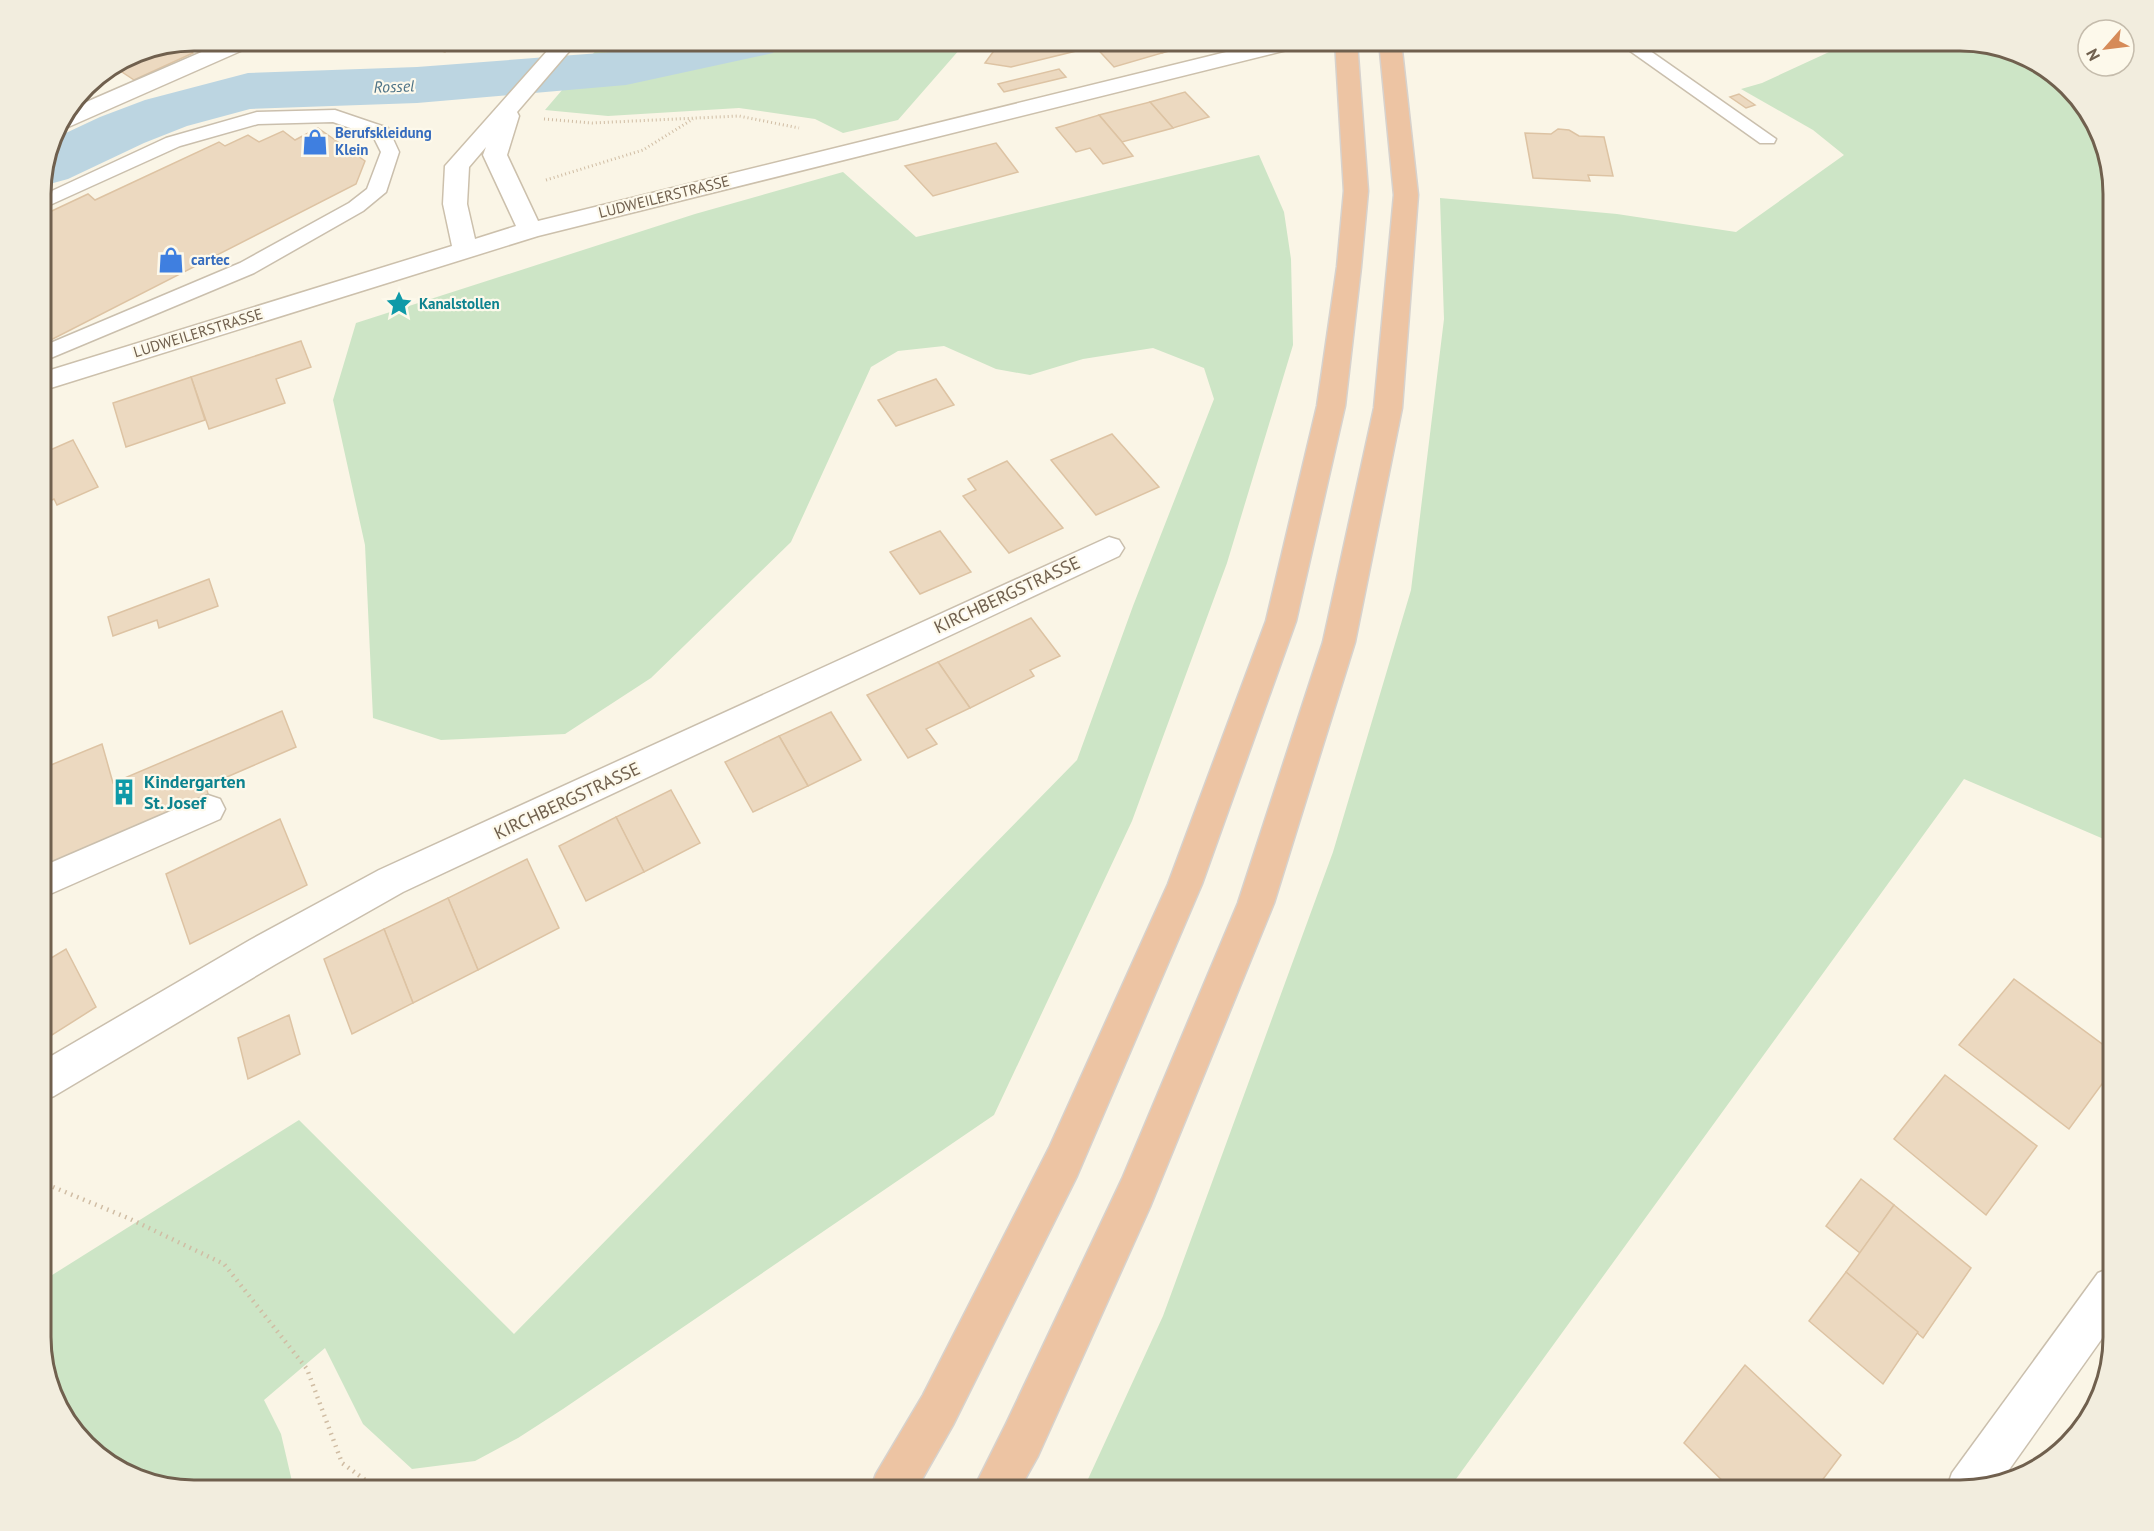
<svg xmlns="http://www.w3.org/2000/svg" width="2154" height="1531" viewBox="0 0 2154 1531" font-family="'PT Sans',sans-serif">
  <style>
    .green { fill: #cde5c6 }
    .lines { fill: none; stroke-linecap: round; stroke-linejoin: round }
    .river { fill: #bcd5e1; fill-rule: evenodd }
    .building { fill: #ecd9c0; stroke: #ddc3a3; stroke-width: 1.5 }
    .lane-casing { stroke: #cabfad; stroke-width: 3 }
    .street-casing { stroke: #cabfad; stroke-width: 3 }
    .secondary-casing { stroke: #ccc0ac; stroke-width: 3 }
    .highway-casing { stroke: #d7d2cd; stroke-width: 3 }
    .path-far1 { stroke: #d0bda4; stroke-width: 3; stroke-dasharray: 1 3; stroke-linecap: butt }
    .path { stroke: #d0bda4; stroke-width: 4.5; stroke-dasharray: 1.5 5; stroke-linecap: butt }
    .lane { fill: #fff; fill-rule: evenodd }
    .street { fill: #fff; fill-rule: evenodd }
    .secondary { fill: #fff; fill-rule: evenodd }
    .highway { fill: #edc4a3; fill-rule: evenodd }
    .labels { text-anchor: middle; stroke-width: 4.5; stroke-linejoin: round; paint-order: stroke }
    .far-shop-label { font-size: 15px; font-weight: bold; fill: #366cbe; stroke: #fdf9eb; text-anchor: start }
    .far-street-label { font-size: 15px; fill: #70604e; stroke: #fdf9eb }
    .far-culture-label { font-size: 15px; font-weight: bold; fill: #0d838f; stroke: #fdf9eb; text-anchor: start }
    .far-water-label { font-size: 16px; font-style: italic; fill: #4d7387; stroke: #fdf9eb }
    .street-label { font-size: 18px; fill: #70604e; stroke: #fdf9eb }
    .culture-label { font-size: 18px; font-weight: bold; fill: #0d838f; stroke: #fdf9eb; text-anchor: start }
    .rim { fill: none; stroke: #70604e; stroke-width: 3 }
  </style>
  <rect width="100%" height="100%" fill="#faf5e6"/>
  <g class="green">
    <polygon points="604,41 967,41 898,120 843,133 815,119 739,108 608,116 545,110"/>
    <polygon points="1853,41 1960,41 2010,49 2053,72 2098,126 2113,194 2113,843 1964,779 1448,1490 1083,1490 1163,1316 1333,852 1411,590 1444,319 1440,198 1617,214 1736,232 1844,155 1813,130 1741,89 1762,83"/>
    <polygon points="1259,155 1284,212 1291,259 1293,345 1227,563 1132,821 994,1115 563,1409 518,1438 475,1461 412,1469 363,1424 325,1348 264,1400 281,1434 294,1490 194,1490 144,1482 101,1459 61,1413 41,1347 41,1282 299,1120 514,1334 1077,760 1133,606 1214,399 1204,368 1153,348 1083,359 1030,375 996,369 944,346 898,351 871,367 791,542 651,678 565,734 441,740 373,718 365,545 333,400 356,323 695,214 843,172 916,237"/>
  </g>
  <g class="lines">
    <polygon class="river" points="674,41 782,41 773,53 626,85 417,103 250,109 187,126 144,143 68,179 46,185 41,183 53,139 100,117 145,100 248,73 417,67 626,51"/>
  </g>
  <g class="building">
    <polygon points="422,41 502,41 495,46 479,41 469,50 453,46 445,52 417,44"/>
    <polygon points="1001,41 1066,41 1076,51 1011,67 985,63"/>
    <polygon points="1098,41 1149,41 1162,53 1114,67 1091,42"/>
    <polygon points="1149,41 1206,41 1162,53"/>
    <polygon points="1474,41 1503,41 1482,47"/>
    <polygon points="179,43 193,53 134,80 113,66 136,52"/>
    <polygon points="1059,69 1066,77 1004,92 998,84"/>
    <polygon points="1185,92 1209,117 1173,128 1150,102"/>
    <polygon points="1739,94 1755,105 1746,108 1730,97"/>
    <polygon points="1150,102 1173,128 1122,142 1099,115"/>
    <polygon points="1099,115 1122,142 1133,156 1103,164 1090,148 1076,152 1056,128"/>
    <polygon points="318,128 365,161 356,184 41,345 41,216 88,194 95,200 219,142 225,146 248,135 259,142 283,131 295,140"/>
    <polygon points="1558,129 1569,130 1579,136 1604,137 1613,176 1588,175 1590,181 1533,178 1525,133 1551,134"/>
    <polygon points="996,143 1018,172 933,196 905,166"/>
    <polygon points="301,341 311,367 276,379 285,403 209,429 191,377"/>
    <polygon points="191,377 205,420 126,447 113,403"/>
    <polygon points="936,379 954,405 896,426 878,400"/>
    <polygon points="1112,434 1159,487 1096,515 1051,460"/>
    <polygon points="73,440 98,487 57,505 54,499 41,505 41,454"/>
    <polygon points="1007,461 1063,528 1009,553 963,496 976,490 968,479"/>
    <polygon points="940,531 971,572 920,594 890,552"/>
    <polygon points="209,579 218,606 159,628 157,620 113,636 108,617"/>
    <polygon points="1031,618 1060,656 1030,670 1034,676 970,708 938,662"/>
    <polygon points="938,662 970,708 926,729 937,744 908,758 867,695"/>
    <polygon points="282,711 296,747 206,786 209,798 164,821 41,876 41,769 102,744 113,783"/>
    <polygon points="831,712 861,760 808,786 779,736"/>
    <polygon points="779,736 808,786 753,812 725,762"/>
    <polygon points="671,790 700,843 644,872 616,817"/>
    <polygon points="616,817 644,872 586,901 559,846"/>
    <polygon points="280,819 307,885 190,944 166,874"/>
    <polygon points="527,859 559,928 478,970 448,898"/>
    <polygon points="448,898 478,970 413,1003 384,929"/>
    <polygon points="384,929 413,1003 352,1034 324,959"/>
    <polygon points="66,949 96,1007 41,1042 41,971 44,969 41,964"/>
    <polygon points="2014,979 2113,1052 2113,1069 2069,1129 1959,1045"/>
    <polygon points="289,1015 300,1054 248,1079 238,1038"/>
    <polygon points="1945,1075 2037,1146 1986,1215 1894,1139"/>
    <polygon points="1861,1179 1894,1205 1860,1253 1826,1226"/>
    <polygon points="1894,1205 1971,1268 1923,1338 1846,1272"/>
    <polygon points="1846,1272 1918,1332 1883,1384 1809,1321"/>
    <polygon points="1745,1365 1841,1455 1815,1490 1732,1490 1684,1443"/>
  </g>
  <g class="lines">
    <g class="lane-casing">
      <g id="lane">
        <polygon points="1616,41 1636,41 1776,139 1774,143 1760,143"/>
        <polygon points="335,110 388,128 399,152 386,192 363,211 254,273 41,362 41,347 240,263 349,203 367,189 381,152 373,136 333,122 258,124 180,146 41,209 41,196 166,138 257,112"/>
      </g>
    </g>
    <g class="street-casing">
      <g id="street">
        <polygon points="227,41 255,41 252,46 66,128 56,129 68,110"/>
        <polygon points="1109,537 1119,540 1124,548 1119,556 403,892 276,964 54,1096 41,1101 41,1062 250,940 379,870"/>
        <polygon points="208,795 220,799 225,809 220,819 41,898 41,867"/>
        <polygon points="2113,1267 2113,1323 2001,1481 1960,1490 1946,1490 1952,1473 2098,1273"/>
      </g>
    </g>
    <g class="secondary-casing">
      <path id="secondary" d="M556 41H578L517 112 519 116 507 155 538 221 1271 41H1306L1303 46 538 236 41 391V373L452 246 443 204 445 166ZM486 147 483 155 516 226 475 239 467 204 469 167Z"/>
    </g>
    <g class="highway-casing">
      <g id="highway">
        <polygon points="1335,41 1357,41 1368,191 1361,267 1345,406 1296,621 1202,884 1077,1176 953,1425 916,1490 870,1490 876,1474 923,1395 1049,1148 1168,884 1266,621 1317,406 1337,267 1344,191"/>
        <polygon points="1379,41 1401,41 1418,195 1402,408 1355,642 1274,903 1150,1207 1038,1456 1019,1490 973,1490 1006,1424 1122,1179 1238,903 1323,642 1374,408 1394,195"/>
      </g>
    </g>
    <g class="path-far1">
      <polyline points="544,119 592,123 739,116 799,128"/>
      <polyline points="546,180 643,150 693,119"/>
    </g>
    <polyline class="path" points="41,1182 128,1218 224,1264 307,1369 342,1463 379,1490"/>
    <use href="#lane" class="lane"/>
    <use href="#street" class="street"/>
    <use href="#secondary" class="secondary"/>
    <use href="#highway" class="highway"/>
  </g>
  <defs>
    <g id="shop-bare" transform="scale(2.07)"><path d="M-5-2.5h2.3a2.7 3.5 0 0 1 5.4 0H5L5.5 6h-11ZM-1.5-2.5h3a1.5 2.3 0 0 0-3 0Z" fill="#3f7fe0" stroke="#fdf9eb" stroke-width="2.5" paint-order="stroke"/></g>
    <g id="sight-bare" transform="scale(2.07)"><path d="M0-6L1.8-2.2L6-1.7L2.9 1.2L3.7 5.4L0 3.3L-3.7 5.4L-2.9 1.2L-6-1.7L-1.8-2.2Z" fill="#0f9aa8" stroke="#fdf9eb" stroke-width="2.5" paint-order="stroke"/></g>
    <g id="building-bare" transform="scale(2.07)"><path d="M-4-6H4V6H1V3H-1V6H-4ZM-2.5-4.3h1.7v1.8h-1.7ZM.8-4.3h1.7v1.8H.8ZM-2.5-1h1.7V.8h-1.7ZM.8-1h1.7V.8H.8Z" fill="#0f9aa8" stroke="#fdf9eb" stroke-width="2.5" paint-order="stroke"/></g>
  </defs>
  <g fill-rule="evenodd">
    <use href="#shop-bare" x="315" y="142"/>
    <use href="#shop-bare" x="171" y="260"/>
    <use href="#sight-bare" x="399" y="304"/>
    <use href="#building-bare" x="124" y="792"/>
  </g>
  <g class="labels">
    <g class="far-shop-label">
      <text x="335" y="138">Berufskleidung<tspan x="335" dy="17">Klein</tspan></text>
      <text x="191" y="265">cartec</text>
    </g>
    <g class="far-street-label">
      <text transform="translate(664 197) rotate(-14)" y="5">LUDWEILERSTRASSE</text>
      <text transform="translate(198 333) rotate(-17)" y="5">LUDWEILERSTRASSE</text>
    </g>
    <g class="far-culture-label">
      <text x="419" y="309">Kanalstollen</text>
    </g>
    <g class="far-water-label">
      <text transform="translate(394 86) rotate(-2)" y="6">Rossel</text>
    </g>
    <g class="street-label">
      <text transform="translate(1007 595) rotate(-25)" y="6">KIRCHBERGSTRASSE</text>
      <text transform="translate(567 801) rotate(-25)" y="6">KIRCHBERGSTRASSE</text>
    </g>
    <g class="culture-label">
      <text x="144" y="788">Kindergarten<tspan x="144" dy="21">St. Josef</tspan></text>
    </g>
  </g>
  <path d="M0 0H2154V1531H0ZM194 51H1960A143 143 0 0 1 2103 194V1337A143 143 0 0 1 1960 1480H194A143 143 0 0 1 51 1337V194A143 143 0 0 1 194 51Z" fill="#f2edde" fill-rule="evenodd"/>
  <path class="rim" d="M194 51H1960A143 143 0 0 1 2103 194V1337A143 143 0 0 1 1960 1480H194A143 143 0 0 1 51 1337V194A143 143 0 0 1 194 51Z"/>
  <g transform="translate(2106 48) rotate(242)"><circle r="28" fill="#fdf9eb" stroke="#c5bcac" stroke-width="1.5"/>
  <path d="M0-4.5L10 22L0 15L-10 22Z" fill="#d68b58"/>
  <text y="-9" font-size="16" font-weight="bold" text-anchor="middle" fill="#70604e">N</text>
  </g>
</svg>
